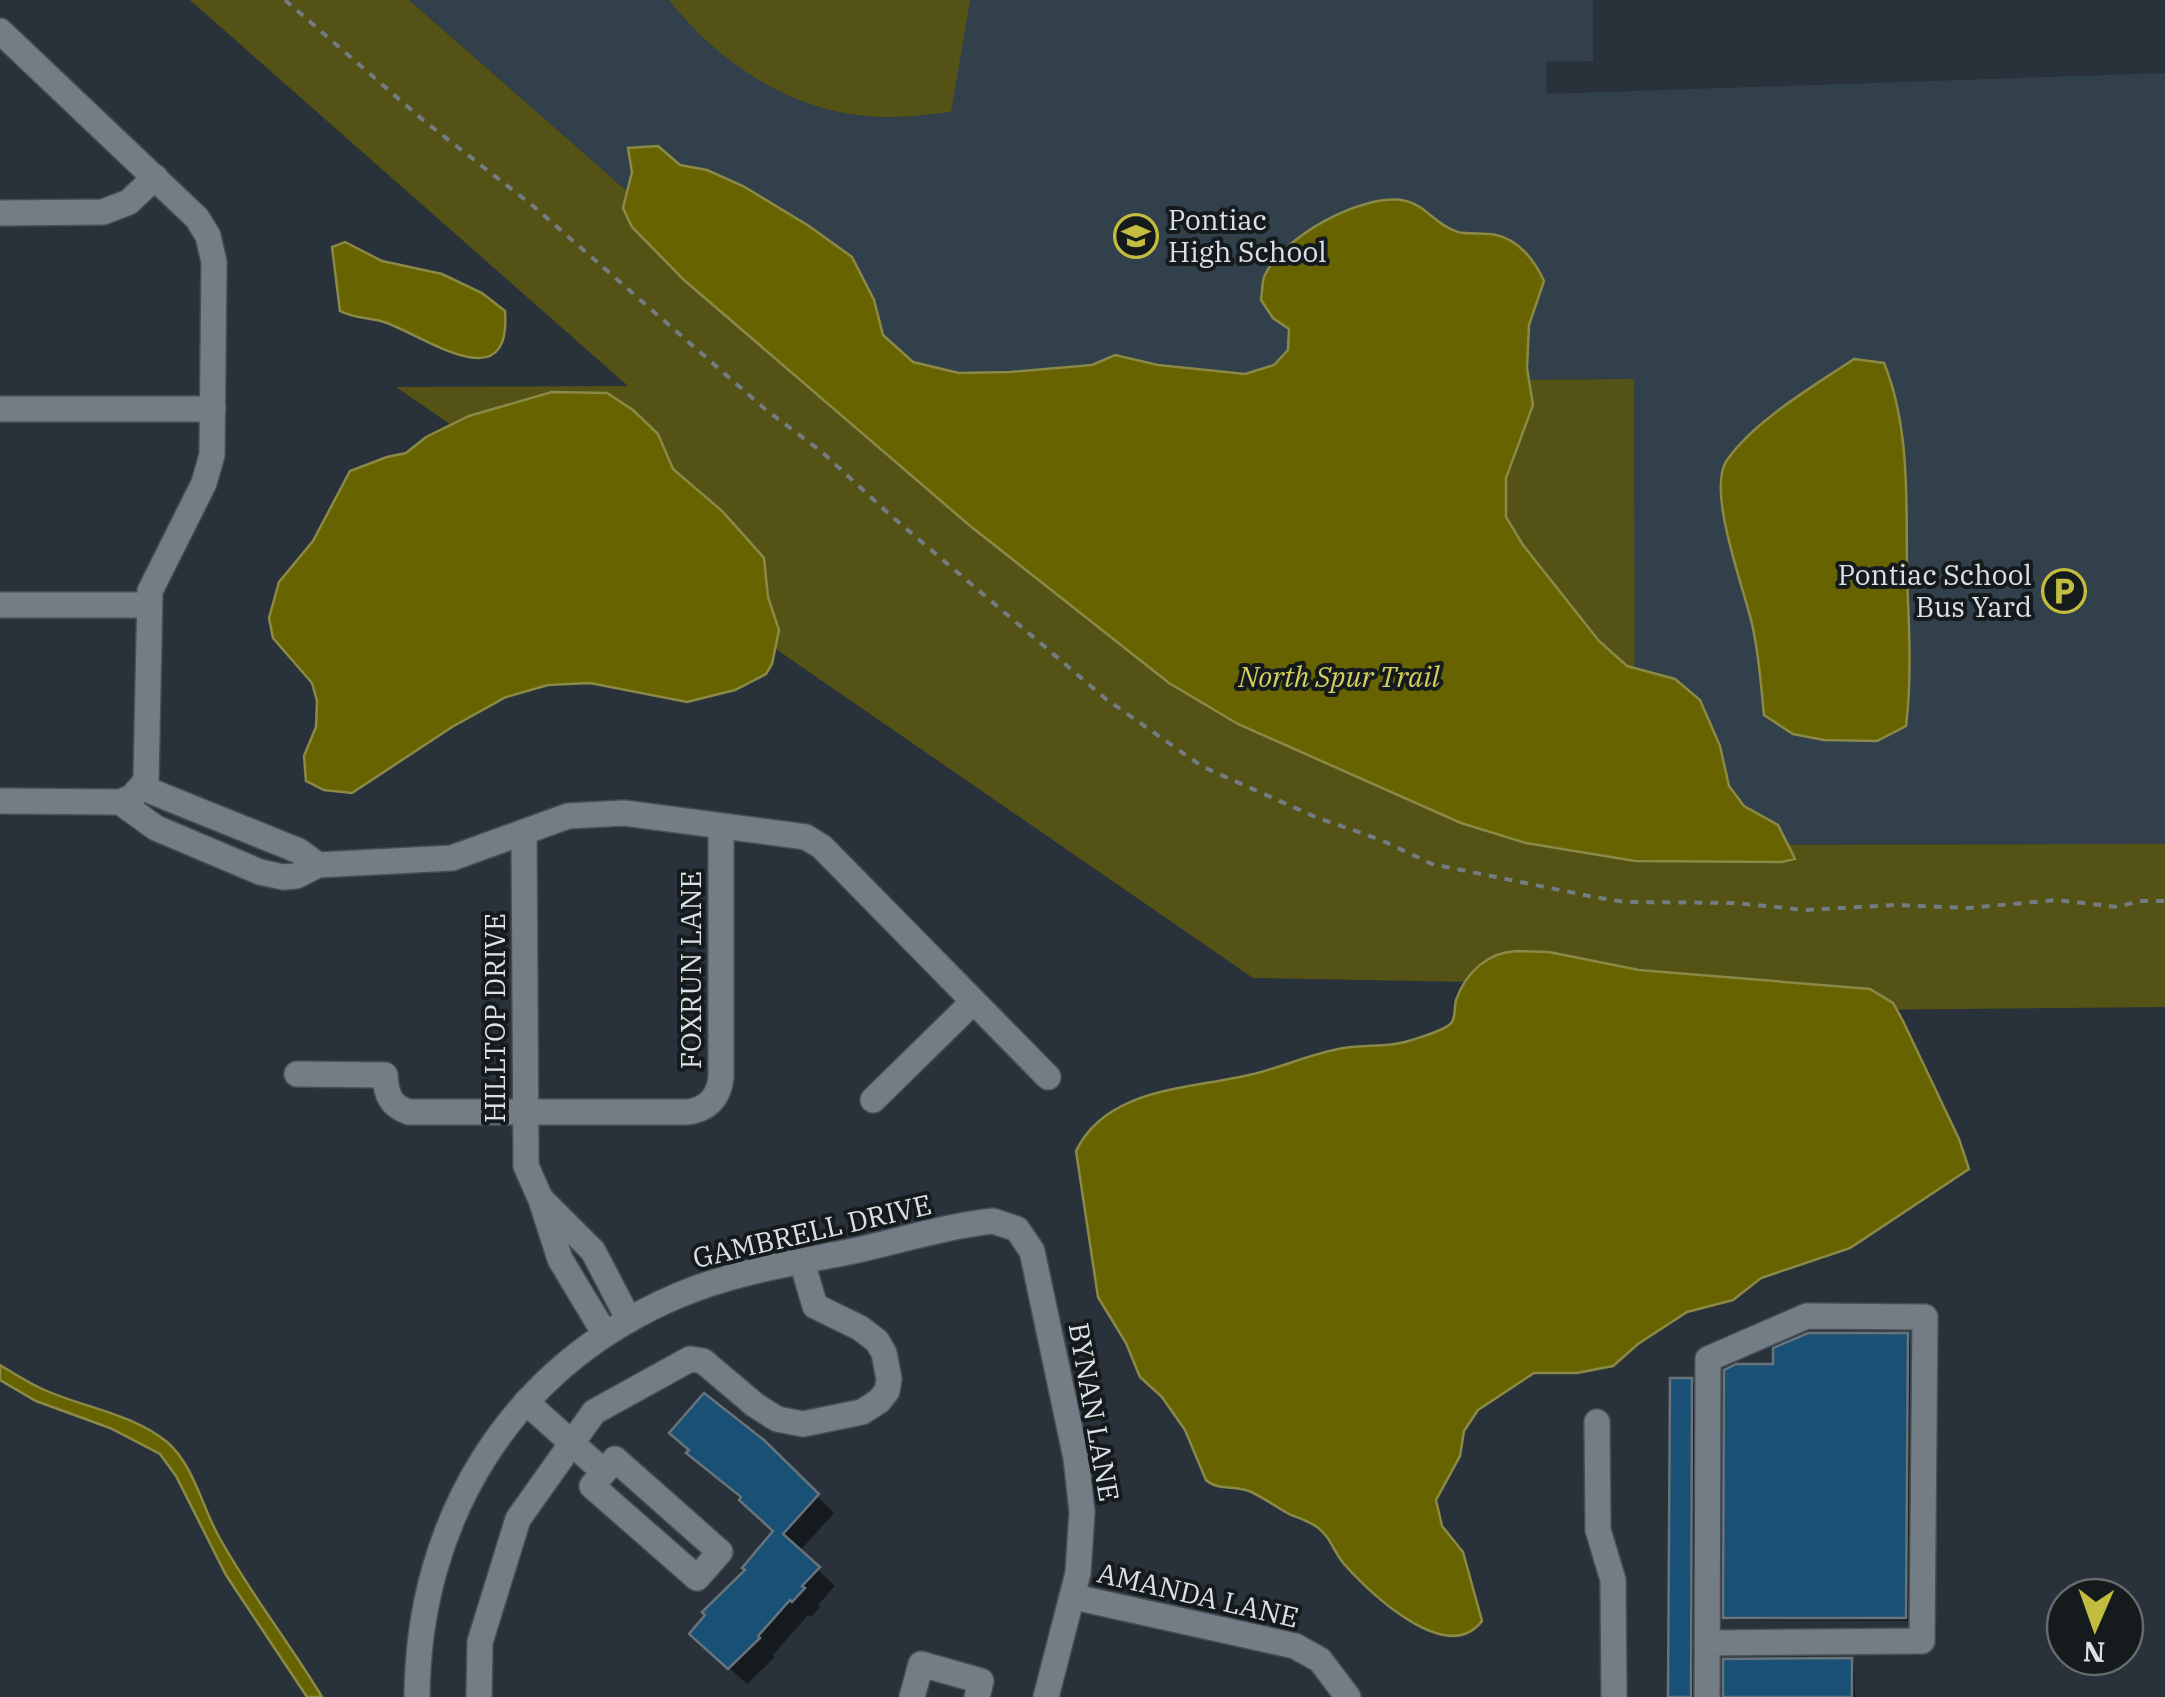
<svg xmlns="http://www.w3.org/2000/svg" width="2165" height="1697" viewBox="0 0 2165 1697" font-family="'IBM Plex Serif',serif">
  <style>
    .built { fill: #31404a }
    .green { fill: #545215 }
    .water { fill: #676300; stroke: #8a8945; stroke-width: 2.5 }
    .shadow { fill: #0007 }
    .building { fill: #195075; stroke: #68737c; stroke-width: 2.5 }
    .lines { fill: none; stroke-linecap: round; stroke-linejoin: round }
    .minor-casing { stroke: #464e54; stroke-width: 28 }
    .path { stroke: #747c83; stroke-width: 4; stroke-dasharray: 8 8; stroke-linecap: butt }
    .minor { stroke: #727d86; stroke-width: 25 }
    .labels { text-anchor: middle; stroke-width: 8; stroke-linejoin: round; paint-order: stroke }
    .poi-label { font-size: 28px; fill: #dbe1e6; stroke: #151a1d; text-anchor: start }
    .park-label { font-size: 28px; font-style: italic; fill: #d3cf5e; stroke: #151a1d }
    .street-label { font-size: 28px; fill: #dbe1e6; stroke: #151a1d }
  </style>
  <rect width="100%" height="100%" fill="#29323a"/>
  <polygon class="built" points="409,0 1593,0 1593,61 1546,62 1547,94 2165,73 2165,844 1634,845 1594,379 848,385"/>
  <g class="green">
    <polygon points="190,0 409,0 848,385 1634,379 1635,845 2165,844 2165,1007 1635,1012 1634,985 1253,978 396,387 628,386"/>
    <path d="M669 0H970L951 112C931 114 910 117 889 117 801 118 722 67 669 0Z"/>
  </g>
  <g class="water">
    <path d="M658 146 680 165 707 170 743 186 809 226 852 257 874 300 883 335 913 362 959 373 1010 372 1092 365 1115 355 1158 365 1245 374 1274 365 1288 350 1289 329 1273 318 1261 300C1262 294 1262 284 1264 277 1280 238 1364 191 1406 201 1425 205 1437 226 1458 232 1470 235 1484 232 1496 235 1519 240 1535 261 1544 281L1529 325 1527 368 1533 405 1506 478V517L1523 545 1599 641 1627 666 1675 679 1700 700 1720 746 1729 786 1744 806 1778 825 1795 859 1782 862 1635 861 1526 843 1461 823 1238 724 1169 683 969 525 684 280 632 227 623 208 632 172 628 148Z"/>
    <path d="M345 242 382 261 442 274 482 293 505 311C512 403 422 334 384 322 369 317 355 319 340 311L332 247Z"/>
    <path d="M1854 359 1884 363C1911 429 1906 508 1907 578 1909 627 1912 677 1906 726L1877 741 1824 740 1793 734 1764 715C1761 685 1759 654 1752 624 1744 588 1706 490 1727 460 1755 420 1814 386 1854 359Z"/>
    <polygon points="552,392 607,393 633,410 658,434 673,469 722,511 764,558 768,597 779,630 772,664 766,674 735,690 687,702 590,683 548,685 506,697 452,727 352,793 324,790 306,781 304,756 316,727 317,701 312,683 273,638 269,618 279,582 313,541 350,471 387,457 406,453 426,437 469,416"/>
    <path d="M1517 951 1549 952 1639 970 1870 989 1893 1003 1903 1021 1959 1139 1969 1169 1850 1248 1761 1278 1733 1300 1687 1312 1638 1344 1613 1366 1577 1373H1534L1478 1410 1464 1431 1460 1456 1436 1500 1442 1526 1463 1552 1482 1621C1447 1667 1370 1593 1344 1564 1334 1552 1330 1536 1317 1527 1309 1521 1298 1518 1289 1514 1276 1507 1263 1497 1249 1491 1234 1485 1218 1491 1206 1480L1185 1430 1162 1397 1140 1377 1126 1343 1098 1297 1076 1151C1107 1087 1190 1089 1249 1075 1282 1068 1311 1053 1344 1048 1367 1044 1389 1048 1412 1040 1421 1037 1447 1030 1452 1022 1456 1015 1454 1007 1456 1000 1466 972 1488 952 1517 951Z"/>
    <path d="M0 1365C13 1373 26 1381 40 1388 80 1407 132 1413 167 1442 193 1464 202 1506 218 1535 249 1592 289 1642 322 1697H307L226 1575 176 1476 160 1454 110 1428 36 1401 0 1380Z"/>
  </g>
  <g class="shadow">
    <polygon points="1907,1336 1910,1339 1908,1621 1729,1620 1726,1617 1776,1367"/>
    <polygon points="1691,1381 1694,1384 1695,1697 1673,1697"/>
    <polygon points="762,1442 834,1513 799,1552 835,1586 818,1605 820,1607 811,1617 808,1615 773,1655 775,1657 747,1684 709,1650 748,1570 776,1532 690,1453"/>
    <polygon points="1851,1660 1854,1664 1855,1697 1724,1697"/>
  </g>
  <g class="building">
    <polygon points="1808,1333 1908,1333 1906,1618 1723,1618 1724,1370 1736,1364 1773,1364 1773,1348"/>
    <polygon points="1670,1378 1692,1378 1691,1697 1668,1697"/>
    <polygon points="704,1393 764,1440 819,1494 783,1534 820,1567 802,1586 805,1588 792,1602 790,1600 758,1636 760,1638 728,1669 689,1634 705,1615 702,1612 745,1570 742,1568 773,1531 739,1500 741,1497 686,1453 689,1450 669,1433"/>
    <polygon points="1852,1658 1852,1697 1723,1697 1723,1659"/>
  </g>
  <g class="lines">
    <g class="minor-casing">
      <g id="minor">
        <polyline points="0,31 197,218 208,236 214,262 212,455 204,483 150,591 146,781 132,797 120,802 0,801"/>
        <polyline points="0,213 103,212 129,202 155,177"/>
        <polyline points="0,409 213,409"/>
        <polyline points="0,605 149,605"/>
        <polyline points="143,788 299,851 318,865"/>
        <polyline points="120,802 156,828 260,872 283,877 296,876 318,865 452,858 568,816 624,813 806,837 822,847 1048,1077"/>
        <polyline points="524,832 526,1166 541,1200 560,1259 605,1334"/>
        <path d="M297 1074 385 1075C386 1094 390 1106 409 1112H687C707 1110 719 1098 721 1077V826"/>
        <polyline points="873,1100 973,1002"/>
        <polyline points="542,1200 593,1251 629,1320"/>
        <polyline points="526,1402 604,1472"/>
        <polyline points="1597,1422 1598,1530 1613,1580 1614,1697"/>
        <polygon points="615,1459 720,1552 697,1578 592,1486"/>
        <polyline points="1074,1597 1295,1646 1320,1660 1348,1697"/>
        <path d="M417 1697C418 1519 511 1367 677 1296 732 1272 794 1263 853 1251 899 1241 946 1226 993 1221L1017 1229 1032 1251 1076 1458 1082 1512 1078 1573 1046 1697"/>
        <polyline points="479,1697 480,1642 518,1519 594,1412 690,1359 703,1361 755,1405 777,1419 803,1424 862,1412 879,1401 887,1391 889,1379 884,1353 877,1341 860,1328 815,1306 802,1262"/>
        <polyline points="912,1697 921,1664 981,1681 977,1697"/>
        <polyline points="1707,1697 1708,1359 1807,1316 1925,1317 1922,1641 1707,1643"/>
      </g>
    </g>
    <polyline class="path" points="285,0 423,120 532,205 765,409 822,452 889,514 1106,699 1203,767 1318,818 1381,840 1432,864 1594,897 1625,902 1736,903 1806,910 1895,905 1968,908 2057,900 2118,907 2139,901 2165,901"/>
    <use href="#minor" class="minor"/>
  </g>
  <defs>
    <g id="school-ring" transform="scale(2.25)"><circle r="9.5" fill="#151a1d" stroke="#c3bd3f" stroke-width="1.5"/><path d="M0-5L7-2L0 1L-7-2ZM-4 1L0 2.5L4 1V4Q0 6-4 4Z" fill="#c3bd3f"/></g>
    <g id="parking-ring" transform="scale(2.25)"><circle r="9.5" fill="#151a1d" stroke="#c3bd3f" stroke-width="1.5"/><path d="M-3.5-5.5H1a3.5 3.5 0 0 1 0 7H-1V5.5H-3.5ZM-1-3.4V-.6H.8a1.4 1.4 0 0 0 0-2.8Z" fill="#c3bd3f"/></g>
  </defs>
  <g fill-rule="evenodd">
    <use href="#school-ring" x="1136" y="236"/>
    <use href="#parking-ring" x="2064" y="591"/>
  </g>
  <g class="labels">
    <g class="poi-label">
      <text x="1168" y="230">Pontiac<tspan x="1168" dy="32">High School</tspan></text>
      <text x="2032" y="585" text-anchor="end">Pontiac School<tspan x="2032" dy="32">Bus Yard</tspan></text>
    </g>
    <g class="park-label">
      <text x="1339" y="687">North Spur Trail</text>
    </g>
    <g class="street-label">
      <text transform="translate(691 970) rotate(-90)" y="10">FOXRUN LANE</text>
      <text transform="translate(495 1018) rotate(-90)" y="10">HILLTOP DRIVE</text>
      <text transform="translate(812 1231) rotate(-13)" y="10">GAMBRELL DRIVE</text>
      <text transform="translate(1094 1412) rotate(80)" y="10">BYNAN LANE</text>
      <text transform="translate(1198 1595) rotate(13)" y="10">AMANDA LANE</text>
    </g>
  </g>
  <g transform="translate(2095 1627) rotate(182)"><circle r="48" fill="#151a1d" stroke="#646a6d" stroke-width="2.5"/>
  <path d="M0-8L18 38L0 25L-18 38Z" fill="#c3bd3f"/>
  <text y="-15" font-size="28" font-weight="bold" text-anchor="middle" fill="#dbe1e6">N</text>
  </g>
</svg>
